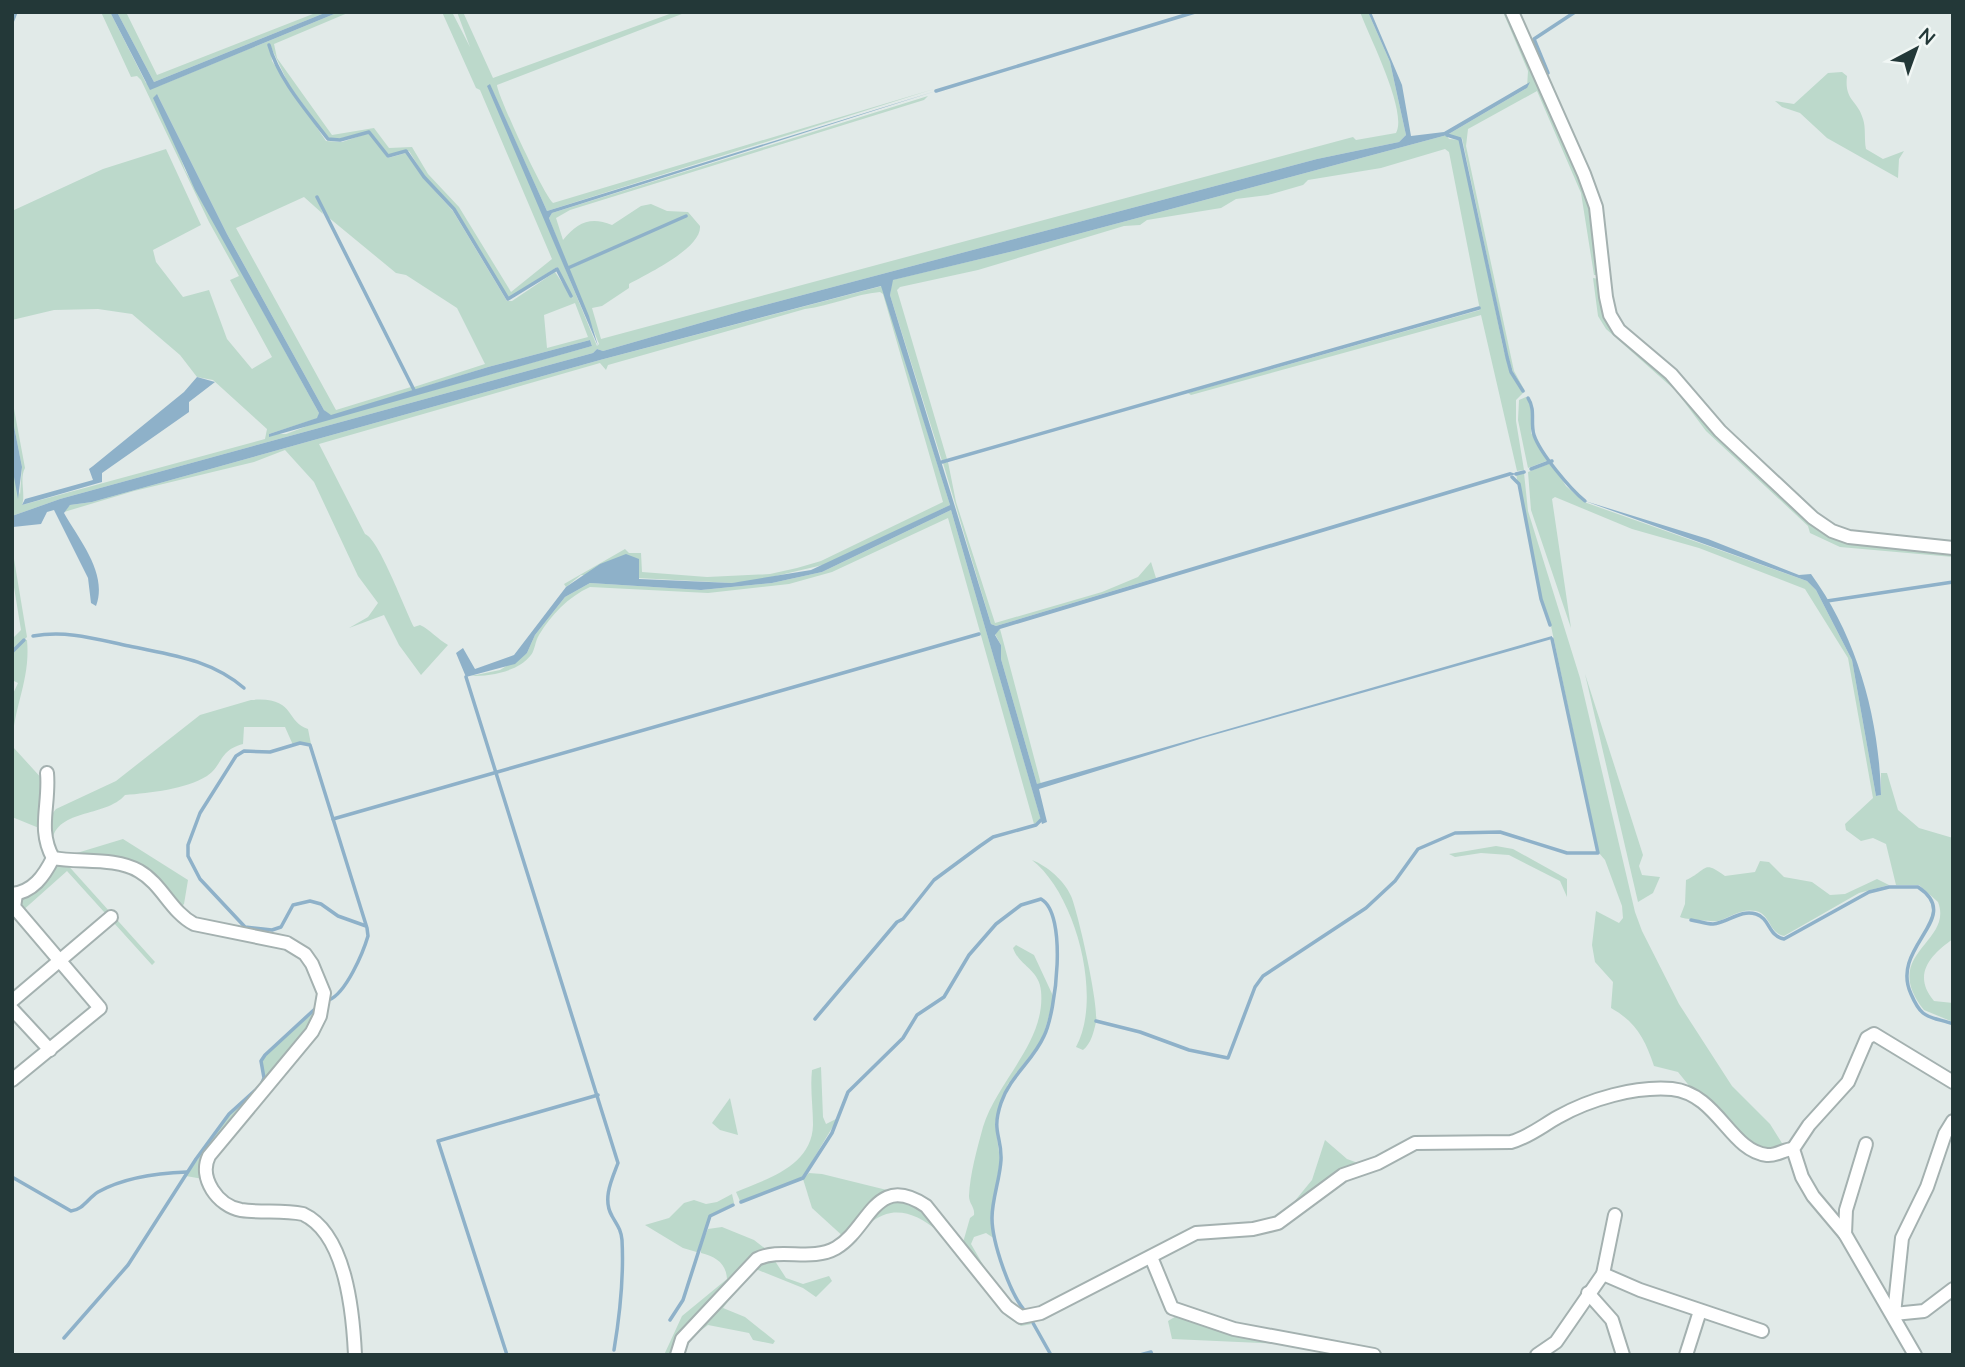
<svg xmlns="http://www.w3.org/2000/svg" width="1965" height="1367" viewBox="0 0 1965 1367" font-family="Mulish,sans-serif">
  <style>
    .green { fill: #bcd9cb; fill-rule: evenodd }
    .water { fill: #8eb1c9 }
    .lines { fill: none; stroke-linecap: round; stroke-linejoin: round }
    .stream { stroke: #8eb1c9; stroke-width: 3.5 }
    .minor-casing { stroke: #a4b1b0; stroke-width: 16 }
    .minor { stroke: #fff; stroke-width: 12 }
  </style>
  <rect width="100%" height="100%" fill="#e1eae8"/>
  <g class="green">
    <path d="M101 12H110L146 83 159 86 339 12H350L274 44 277 58 332 135 374 128 389 148 412 147 428 174 459 207 511 292 552 259 480 90 476 88 442 12H452L470 47 457 12H463L493 78 675 12H687L497 85C497 94 543 194 553 203L934 89 547 211 490 85 597 346 599 344 569 269 687 216 568 267 549 218 552 213 928 96 924 100 570 210 556 218 563 240C577 223 590 216 612 225L641 206 651 204 667 211 688 212 700 226C702 248 647 274 629 284V288L602 306 592 308 601 339 1353 137 1356 140 1396 133C1408 112 1369 36 1360 12H1368L1390 62 1406 135 1399 142 1317 159 742 311 603 351 597 349 593 353 60 499 12 516V466L20 495 22 467 12 416V398L25 468C19 479 26 494 22 505L265 439 267 429 213 380 197 377 180 355 132 314 98 309 54 310 12 320V211L103 169 166 149 201 225 153 250 156 262 183 297 209 290 227 339 252 369 272 357 230 280 239 276 209 222 141 80 137 76 131 77ZM270 45 289 85 327 137 334 140 370 131 389 155 409 151 425 177 455 208 508 298 557 267 573 299 555 272 512 301H507L453 211 424 179 406 153 388 158 369 133 342 142 326 141 272 61ZM157 94 227 234 324 410 331 416 488 367 590 340 592 346 318 422 286 434H269L318 418 319 413 185 170ZM316 195 328 217 396 273 406 275 457 308 485 364 414 387V389L411 387 336 410 236 228 304 197 323 214ZM575 303 588 337 547 348 544 315Z"/>
    <polygon points="117,12 126,12 157,75 318,12 327,12 154,82"/>
    <polygon points="1503,12 1511,12 1591,206 1599,275 1594,275 1581,193 1537,91 1468,129 1466,146 1514,371 1526,393 1513,372 1508,356 1462,138 1447,136 1449,139 1460,140 1503,347 1510,373 1523,393 1516,400 1516,421 1524,470 1517,471 1481,315 1191,395 1188,393 1480,310 1449,152 1445,149 1381,168 1308,180 1303,185 1268,195 1236,199 1221,208 1147,220 1140,225 1124,226 978,270 900,287 897,290 947,459 942,461 890,295 892,280 1018,250 1447,135 1527,88 1528,71"/>
    <path d="M1842 72 1847 76C1844 101 1858 100 1863 119 1866 128 1864 139 1866 149L1883 159 1904 151 1899 159 1898 178 1827 138 1800 113 1782 107 1775 101 1794 104 1828 73Z"/>
    <polygon points="1593,278 1599,279 1605,306 1672,381 1821,528 1953,552 1953,557 1840,547 1810,533 1808,526 1706,431 1676,391 1606,329 1598,316"/>
    <path d="M882 286 950 505 827 564 755 581 732 583 581 575 566 587 564 584 625 549 629 553H641L642 572 707 577 770 574 797 568 821 561 943 502 883 294 880 292C855 294 831 306 805 309L608 365 606 370 600 363 319 444 365 534C379 539 405 610 414 627L420 625C431 630 437 639 448 645L421 675 399 645 384 615 349 628 368 617 378 603 358 576 314 482 285 450 254 462 134 491 64 512 70 505 92 502 600 360Z"/>
    <polygon points="1526,397 1531,405 1531,433 1549,460 1528,468 1518,420 1519,400"/>
    <polygon points="948,462 956,502 995,623 1102,592 1138,577 1151,562 1156,578 996,626 991,624 943,463"/>
    <path d="M1551 463 1566 486 1584 502 1807 581 1816 590 1852 660 1876 796 1881 795V773H1887L1898 810 1919 828 1953 838V939C1930 955 1912 975 1934 1001L1953 1003V1022L1924 1010C1879 953 1954 943 1938 902L1919 885H1896L1886 844 1873 838 1861 841 1846 830 1845 824 1873 798 1848 658 1805 589 1699 548 1632 529 1555 497 1552 499 1571 628 1531 510 1528 472Z"/>
    <path d="M1524 473 1528 511 1580 678 1635 912 1642 931 1679 1004 1732 1086 1770 1124 1785 1148 1773 1152 1753 1145 1695 1093 1678 1072 1654 1066C1645 1039 1636 1022 1611 1008L1613 982 1595 962 1592 945 1596 911 1619 923 1623 918 1622 906 1605 860 1599 853 1551 626 1542 599 1516 474Z"/>
    <path d="M951 510 1041 820 1034 824 948 518 832 572 789 584 708 593 590 587C568 597 551 615 539 635 535 641 535 650 531 655 518 672 490 676 471 676L500 670 527 653 535 635 565 597 590 583 701 590 772 583 822 572Z"/>
    <polygon points="12,547 27,637 12,651 12,639 21,630 12,575"/>
    <polygon points="1000,629 1041,784 1037,784 1001,659 1001,645 995,634"/>
    <path d="M25 640H27C31 682 11 711 13 747L44 781 39 828 12 817V696L18 683 12 680V654Z"/>
    <polygon points="1585,674 1643,855 1639,866 1642,875 1660,877 1653,893 1638,902"/>
    <path d="M251 700C296 696 285 722 308 729L311 744 293 745 285 727H244L243 744C219 750 223 765 207 776 186 789 150 793 125 795 106 818 51 808 52 846L67 856 123 839 188 880 184 904 178 910C133 856 128 862 61 857 38 851 44 822 56 809L116 781 200 715Z"/>
    <polygon points="1496,846 1513,849 1567,879 1567,897 1560,881 1509,855 1481,853 1455,857 1449,854"/>
    <path d="M1032 860C1047 866 1064 880 1071 896 1078 912 1099 1005 1096 1022 1094 1031 1091 1044 1083 1050L1076 1047C1103 998 1076 894 1032 860Z"/>
    <path d="M1760 861 1769 862 1784 877 1812 882 1830 895 1845 894 1877 879 1889 885 1859 893 1784 936C1769 933 1771 915 1756 911 1741 908 1731 917 1718 921 1713 922 1683 919 1680 917L1685 904 1686 880C1708 870 1702 859 1725 876L1755 872Z"/>
    <polygon points="57,862 65,862 155,962 152,965 67,871 21,912 18,897"/>
    <path d="M1016 945 1034 955 1054 998 1042 1040 1008 1084 995 1123 1000 1160 991 1218 995 1239 986 1233 974 1237 971 1244 1000 1294 962 1246 970 1218 974 1215C975 1207 969 1204 969 1196 970 1174 977 1149 983 1127 997 1081 1046 1042 1041 991 1039 969 1019 966 1013 948Z"/>
    <polygon points="315,1011 319,1016 220,1138 203,1179 186,1176 229,1115 262,1085 265,1078 262,1061 265,1056"/>
    <path d="M821 1067 823 1117 826 1124 838 1118 802 1178 740 1201 736 1192C767 1179 812 1166 813 1125 813 1106 810 1089 812 1070Z"/>
    <polygon points="730,1098 738,1135 720,1130 712,1123"/>
    <polygon points="1325,1140 1347,1159 1366,1166 1280,1219 1312,1180"/>
    <polygon points="809,1173 822,1174 899,1193 846,1239 812,1208 803,1179"/>
    <polygon points="732,1194 734,1203 710,1215 699,1245 700,1253 683,1248 645,1225 669,1218 684,1203 694,1200 706,1204 717,1202"/>
    <path d="M893 1198 920 1204 1006 1310 1032 1324 1021 1326 1007 1317C982 1285 937 1206 891 1213 878 1215 869 1224 858 1231L867 1217Z"/>
    <path d="M722 1227 754 1240 771 1253 764 1254 674 1355H664L682 1316 727 1279C726 1263 716 1257 701 1253V1245L708 1229Z"/>
    <polygon points="784,1259 775,1261 786,1278 803,1284 829,1276 832,1281 816,1297 803,1288 753,1268 723,1308 745,1317 775,1341 773,1344 753,1340 749,1333 708,1325 691,1338 684,1355 679,1355 683,1343 758,1261"/>
    <polygon points="1178,1315 1334,1351 1333,1355 1281,1344 1172,1339 1168,1321"/>
  </g>
  <g class="water">
    <polygon points="110,12 117,12 154,82 327,12 339,12 150,90"/>
    <path d="M1368 12H1371L1402 85 1411 136 1444 132 1530 82 1527 88 1447 135 1018 250 893 280 890 295 991 624 996 626 1510 472 1516 474 1000 629 995 635 1001 645V659L1037 784 1552 636V639L1203 738 1039 789 1047 822 1042 824 951 510 822 572 772 583 701 590 590 583 565 597 535 635 527 653 515 664 466 677 456 653 463 648 475 669 514 655 566 587 600 564 626 554 639 559V579L732 583 811 570 950 505 881 286 600 360 92 502 70 505 64 513C80 541 108 574 96 606L91 603 88 578 54 510 47 512 41 524 13 527 12 516 60 499 593 353 597 349 603 351 742 311 1317 159 1399 142 1406 135 1390 62Z"/>
    <polygon points="490,84 547,211 936,91 552,213 549,218 589,316 598,346 487,86"/>
    <polygon points="157,94 227,234 324,410 331,415 488,367 590,340 592,346 269,437 269,434 317,418 319,413 195,190 153,98"/>
    <polygon points="197,377 215,382 189,402 189,412 102,473 102,482 22,505 25,499 93,480 89,469 93,466 184,392"/>
    <polygon points="12,416 22,467 18,499 12,466"/>
    <path d="M1585 501 1708 539 1799 575 1811 574C1857 637 1879 717 1881 795L1876 796 1852 660 1816 590 1807 581Z"/>
  </g>
  <g class="lines">
    <g class="stream">
      <polyline points="12,22 16,12"/>
      <path d="M269 45C279 80 306 110 328 139L340 140 369 132 388 156 406 151 424 177 454 209 508 299 557 269 571 296"/>
      <polyline points="1548,73 1534,39 1575,12"/>
      <polyline points="936,91 1195,12"/>
      <polyline points="1447,135 1460,139 1507,357 1511,372 1523,391"/>
      <polyline points="317,197 414,390"/>
      <polyline points="568,268 686,216"/>
      <path d="M1528 398C1536 410 1530 423 1534 435 1540 453 1570 489 1585 501"/>
      <polyline points="942,462 1479,308"/>
      <polyline points="1531,469 1552,461"/>
      <polyline points="1516,474 1524,472"/>
      <polyline points="1512,477 1519,484 1541,599 1550,625"/>
      <polyline points="1827,601 1953,582"/>
      <path d="M33 636C67 630 96 639 129 646 171 655 210 659 244 688"/>
      <polyline points="12,652 24,640"/>
      <path d="M466 677 618 1163C612 1179 602 1199 612 1216 617 1225 621 1229 622 1240 624 1277 620 1314 614 1350"/>
      <polyline points="333,819 979,634"/>
      <path d="M1691 920C1698 921 1706 924 1713 924 1728 923 1740 909 1756 914 1770 918 1768 936 1784 939L1869 892 1889 887H1918C1965 918 1889 946 1911 994 1914 1001 1917 1008 1923 1013 1930 1019 1943 1020 1953 1024"/>
      <path d="M329 1000C346 993 363 953 368 936L367 928 310 745 300 743 270 752 244 751 236 756 200 813 188 845V856L200 879 245 927 272 930 281 927 293 905 310 901 321 904 338 916 366 926"/>
      <polyline points="815,1019 897,922 903,919 934,880 980,846 993,837 1036,825 1041,820"/>
      <polyline points="1096,1021 1140,1032 1189,1050 1228,1058 1255,987 1263,976 1366,908 1395,881 1418,849 1455,833 1500,832 1567,853 1598,853 1552,639"/>
      <path d="M12 1177 71 1211C83 1210 88 1198 98 1192 123 1178 159 1173 187 1172"/>
      <path d="M741 1202 803 1178 832 1133 848 1092 903 1038 917 1015 944 997 969 955 996 924 1021 905 1041 899C1068 914 1056 1012 1044 1036 1033 1061 1010 1076 1001 1103 991 1133 1002 1135 1001 1160 1000 1179 992 1199 992 1218 992 1242 1010 1295 1026 1312"/>
      <polyline points="670,1320 683,1300 710,1216 733,1205"/>
      <polyline points="1033,1323 1051,1355"/>
      <polyline points="64,1338 128,1265 196,1159 229,1114 261,1085 264,1078 261,1061 265,1055 316,1008"/>
      <polyline points="507,1355 438,1141 598,1095"/>
      <polyline points="1140,1355 1151,1352 1152,1355"/>
    </g>
    <g class="minor-casing">
      <g id="minor">
        <polyline points="1512,12 1584,174 1596,207 1606,297 1610,315 1619,330 1671,374 1720,431 1813,518 1832,531 1849,537 1953,548"/>
        <path d="M47 773C50 805 37 829 53 858 79 863 115 857 139 871 162 884 171 912 194 924L287 943 305 954 312 964 324 993 320 1016 312 1032 209 1156C198 1178 218 1206 241 1210 262 1213 282 1210 303 1214 346 1234 353 1312 355 1355"/>
        <path d="M12 894C33 892 44 876 53 858"/>
        <polyline points="12,1001 111,917"/>
        <polyline points="12,1009 50,1050"/>
        <polyline points="12,1080 100,1008 14,907 16,894"/>
        <polyline points="1953,1121 1945,1134 1927,1187 1902,1238 1894,1314 1924,1311 1953,1289"/>
        <polyline points="1845,1234 1846,1210 1866,1144"/>
        <polyline points="1151,1257 1172,1308 1234,1329 1374,1355"/>
        <polyline points="1603,1274 1640,1290 1762,1331"/>
        <polyline points="1588,1293 1612,1320 1623,1355"/>
        <path d="M677 1355 682 1339 757 1259C781 1247 811 1262 836 1248 870 1228 875 1172 926 1206L1007 1307 1021 1317 1041 1313 1196 1233 1253 1229 1278 1223 1343 1175 1378 1163 1415 1143 1511 1142C1529 1137 1542 1126 1558 1117 1590 1099 1635 1086 1672 1089 1718 1094 1730 1151 1767 1155 1777 1156 1784 1149 1793 1149"/>
        <polyline points="1537,1355 1556,1342 1603,1274 1615,1215"/>
        <polyline points="1686,1355 1700,1311"/>
        <polyline points="1915,1355 1845,1234 1813,1196 1802,1177 1793,1149 1809,1125 1848,1082 1867,1038 1874,1034 1953,1082"/>
      </g>
    </g>
    <use href="#minor" class="minor"/>
  </g>
  <rect width="1965" height="1367" fill="none" stroke="#233838" stroke-width="28"/>
  <g transform="translate(1916 49) rotate(41)" stroke="#f1f7f5" stroke-width="5" paint-order="stroke">
  <path d="M0-5L12 26L0 18L-12 26Z" fill="#233838"/>
  <text y="-10" font-size="19" font-weight="bold" text-anchor="middle" fill="#233838">N</text>
  </g>
</svg>
